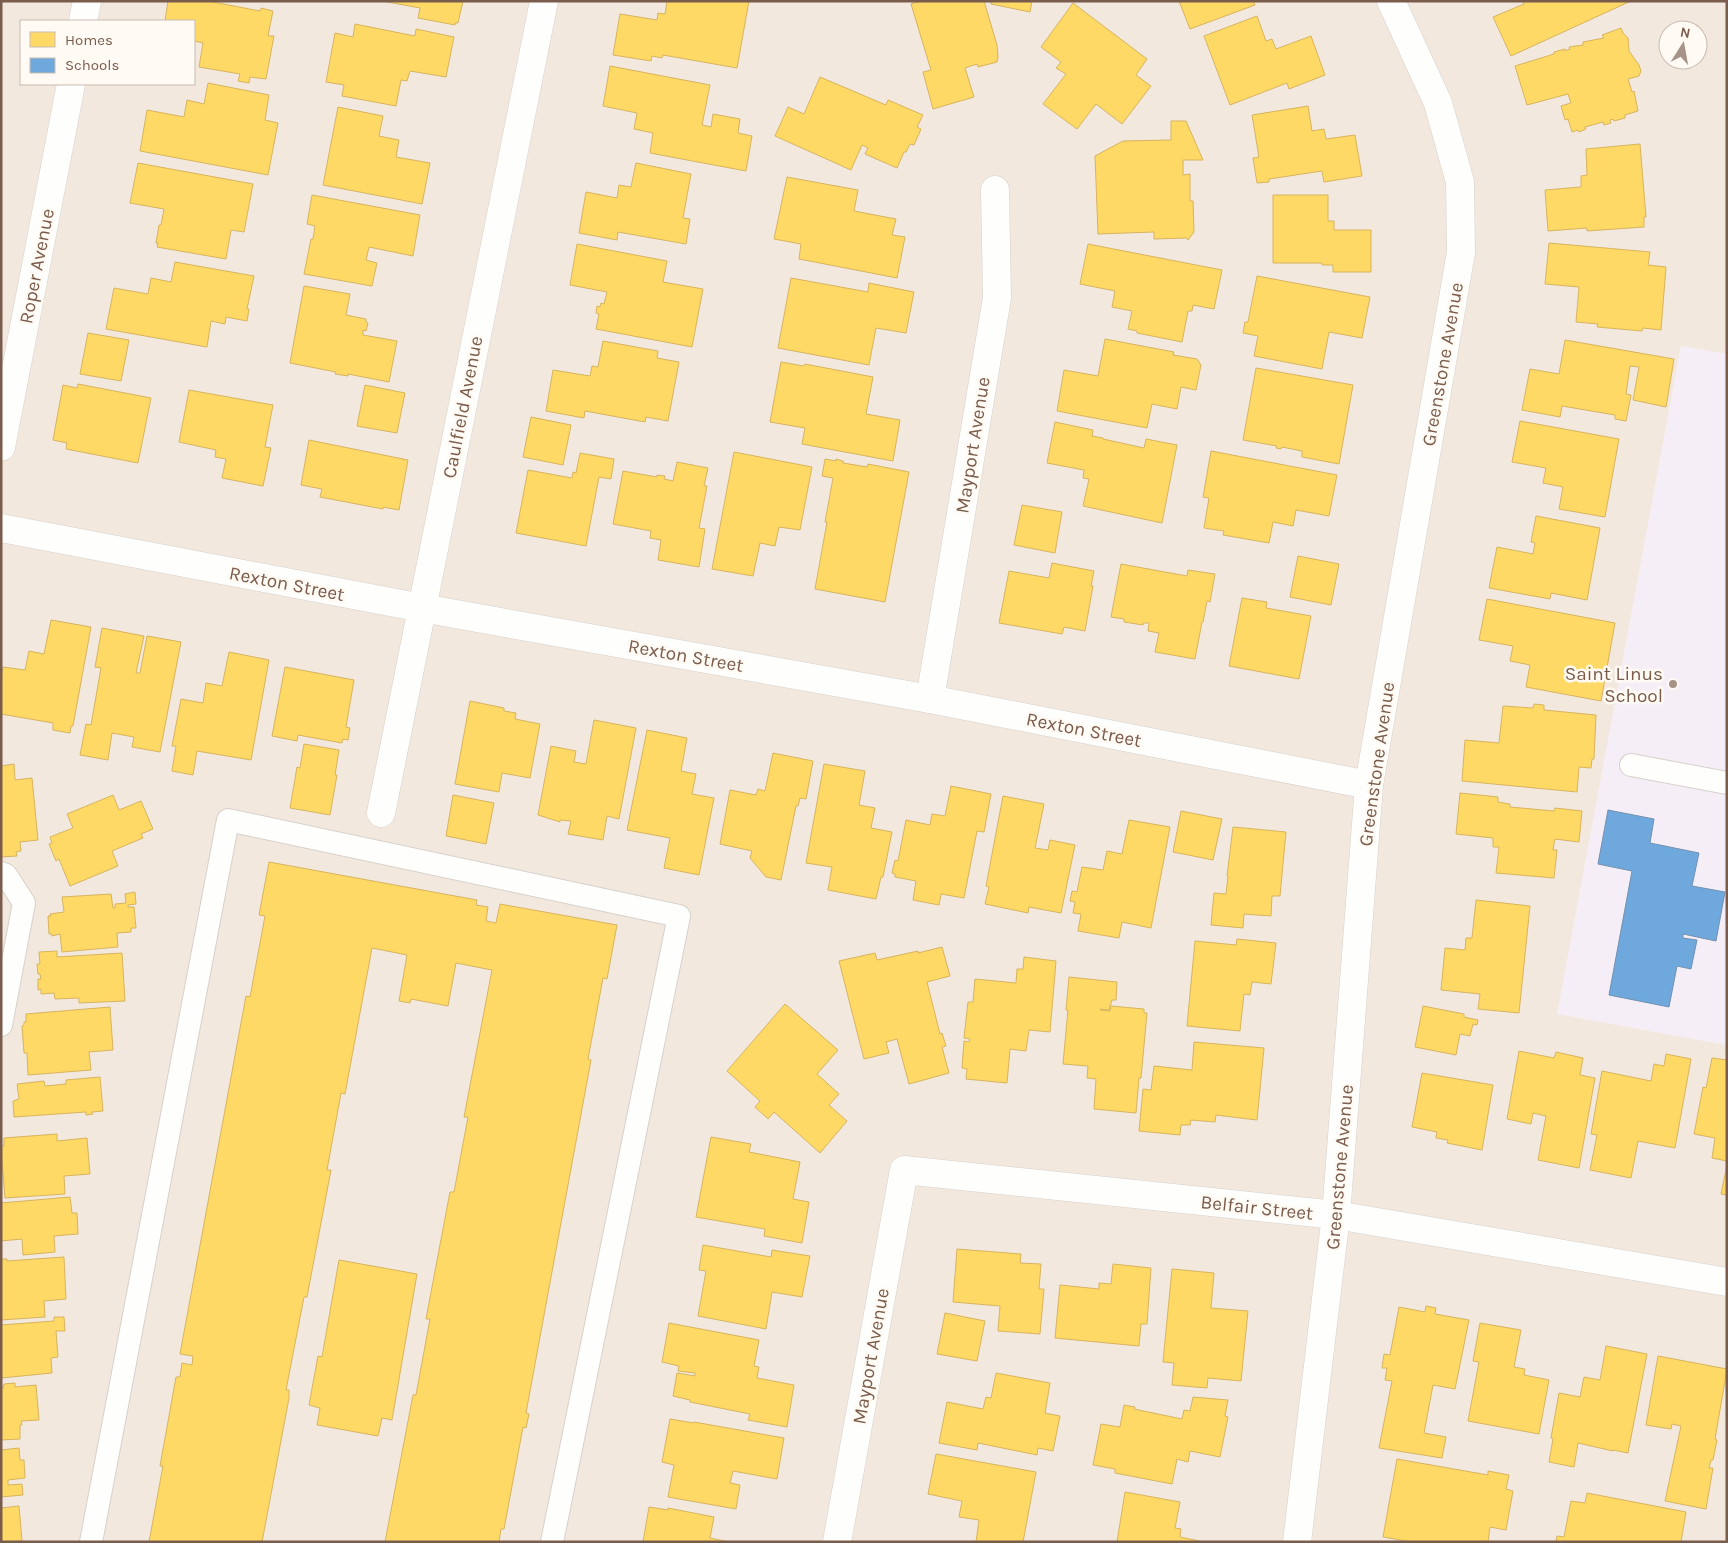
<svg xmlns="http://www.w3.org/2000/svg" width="1728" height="1543" viewBox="0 0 1728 1543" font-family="Karla,sans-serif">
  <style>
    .residential { fill: #f2e8de; fill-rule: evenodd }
    .education { fill: #f6eef6 }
    .homes { fill: #ffd966; stroke: #d7b45e }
    .schools { fill: #6fa8dc; stroke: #7291b1 }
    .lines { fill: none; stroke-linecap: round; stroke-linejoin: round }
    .service-casing { stroke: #d7d1cb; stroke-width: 24 }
    .minor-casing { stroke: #d7d1cb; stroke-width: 29 }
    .service { stroke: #fefefd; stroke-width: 22 }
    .minor { stroke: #fefefd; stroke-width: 28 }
    .poi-dot { fill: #a69286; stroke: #fffaf3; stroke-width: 2 }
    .labels { text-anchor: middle; stroke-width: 5; stroke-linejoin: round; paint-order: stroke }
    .street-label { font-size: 19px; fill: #7a5c4d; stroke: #fffaf3 }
    .poi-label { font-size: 19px; fill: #7a5c4d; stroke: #fffaf3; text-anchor: end }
  </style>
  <rect width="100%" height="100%" fill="#f9f5f0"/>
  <path class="residential" d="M1 1H1727V354L1681 346 1558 1014 1727 1045V1542H1ZM21 21H194V84H21ZM1668 30H1698V60H1668Z"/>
  <polygon class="education" points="1681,346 1727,354 1727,1045 1557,1014"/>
  <g class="homes">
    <polygon points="168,1 208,1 260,11 261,8 273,11 268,36 274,36 266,79 250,77 249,83 238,81 240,74 199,67 203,43 194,41 194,21 165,21"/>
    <polygon points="382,1 463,1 458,23 455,23 455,25 418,18 420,8"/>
    <polygon points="667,1 749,1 737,68 663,55 662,58 652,56 651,61 613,55 620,14 657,20 658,13 665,14"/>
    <polygon points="921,1 984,1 997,45 998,57 997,62 978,67 977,64 965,68 974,97 933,109 923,72 931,70 911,4"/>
    <polygon points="991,1 1032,1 1030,12 991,4"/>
    <polygon points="1179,1 1253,1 1255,5 1190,29"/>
    <polygon points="1523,1 1631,1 1511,56 1493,17 1524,4"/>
    <polygon points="1073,3 1147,59 1136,75 1151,86 1122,124 1096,104 1077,129 1043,104 1066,74 1056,68 1061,62 1041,47"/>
    <polygon points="1257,16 1266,41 1272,39 1276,49 1311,36 1325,75 1289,89 1287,83 1230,105 1204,36"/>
    <polygon points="355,24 415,36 416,29 454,37 446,77 410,71 407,81 401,80 396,106 342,96 344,85 326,82 335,33 353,37"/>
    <polygon points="1621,28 1623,33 1628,38 1629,51 1639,65 1641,71 1639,76 1628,79 1632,92 1634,91 1638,111 1625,115 1625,118 1614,121 1613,119 1610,120 1611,123 1604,125 1603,122 1585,127 1586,129 1579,132 1578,130 1572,132 1568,119 1565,120 1561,106 1571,103 1568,94 1527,105 1515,66 1554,54 1554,52 1565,49 1565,51 1570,49 1569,47 1583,45 1583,42 1604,38 1602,35"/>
    <polygon points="610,66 710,85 702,125 711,127 713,114 740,119 738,133 752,136 746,171 650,153 653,133 634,129 637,113 603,106"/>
    <polygon points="820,77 886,105 888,100 923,115 917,127 921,129 914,145 910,144 906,152 904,152 897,168 865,154 868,148 862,145 851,170 775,136 788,107 804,114"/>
    <polygon points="208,83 269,95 265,120 278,123 268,175 140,151 147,110 184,117 187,100 204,104"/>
    <polygon points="1308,106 1312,131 1324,129 1326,139 1355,135 1362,176 1324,182 1322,171 1269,179 1269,182 1257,183 1253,158 1259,157 1252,115"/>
    <polygon points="338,107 383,116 379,136 399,140 396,157 430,163 422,204 323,185"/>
    <polygon points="1171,121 1186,121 1203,160 1183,160 1183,175 1190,174 1190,201 1193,201 1194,232 1188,240 1186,238 1154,239 1154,232 1098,234 1095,156 1123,141 1171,140"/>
    <polygon points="1640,144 1646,217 1644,217 1644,227 1587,231 1587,228 1548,231 1545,190 1581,187 1581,176 1587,175 1586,149"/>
    <polygon points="138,163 253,184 244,232 231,230 226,259 157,247 158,243 156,243 159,225 161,225 164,209 130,203"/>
    <polygon points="636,163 691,174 683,218 690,219 686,244 618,232 617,240 579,233 586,192 617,198 619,185 631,187"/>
    <polygon points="787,177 858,190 854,211 896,219 892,235 905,237 897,278 799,259 801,244 774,239"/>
    <polygon points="312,195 420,215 413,256 369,247 366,260 377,263 372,286 304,274 311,239 313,239 315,226 307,224"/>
    <polygon points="1273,195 1328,195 1328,221 1334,221 1334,230 1371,230 1371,272 1333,272 1333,265 1322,265 1322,263 1273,263"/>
    <polygon points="1549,243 1650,252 1648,265 1666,267 1661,330 1643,328 1642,331 1597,327 1598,324 1576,322 1579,287 1545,284"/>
    <polygon points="577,244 667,261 663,282 703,289 692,347 596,329 599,314 596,313 597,306 600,307 601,303 604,304 607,292 570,285"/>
    <polygon points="1088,244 1222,270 1214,309 1193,305 1192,311 1188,311 1182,342 1137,333 1137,331 1128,329 1132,311 1112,307 1115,291 1080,284"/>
    <polygon points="175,262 254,276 247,309 249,309 247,321 226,317 225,324 211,321 207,347 106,329 114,288 148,294 151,278 171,282"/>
    <polygon points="1257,276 1370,297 1362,338 1329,332 1322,369 1254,356 1258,336 1243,333 1245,322 1248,322"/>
    <polygon points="791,278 868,292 869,283 914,292 906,333 876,328 869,365 778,348"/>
    <polygon points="304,286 350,294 346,315 366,319 366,322 368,323 366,331 363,330 363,335 397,341 389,382 348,374 348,376 335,374 336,372 290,363"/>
    <polygon points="88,333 129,340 121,381 80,374"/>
    <polygon points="1105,339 1174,352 1173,355 1197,359 1201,365 1196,390 1181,387 1177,409 1152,404 1147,428 1057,411 1064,370 1098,376"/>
    <polygon points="1565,340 1674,359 1666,407 1633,400 1639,367 1630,366 1626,394 1631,395 1626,421 1615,419 1615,415 1562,406 1560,417 1522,410 1530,369 1559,374"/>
    <polygon points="603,341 658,351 657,358 679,362 668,421 646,417 645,422 585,411 584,418 546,411 553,370 590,376 592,366 598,367"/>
    <polygon points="781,362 804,366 805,364 873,377 866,414 900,420 893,461 802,444 805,428 770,422"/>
    <polygon points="1256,368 1353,385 1339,464 1302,457 1302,451 1282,447 1281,449 1276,448 1277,446 1243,440"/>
    <polygon points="78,384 151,398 138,463 66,449 67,443 53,440 63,385 77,388"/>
    <polygon points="365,385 405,393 397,433 357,426"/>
    <polygon points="189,390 273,405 265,447 271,448 263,486 222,478 226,459 215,457 216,450 179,442"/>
    <polygon points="531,417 571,425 563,465 523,457"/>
    <polygon points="1520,421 1619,439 1605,517 1559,509 1563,487 1543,483 1546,468 1512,462"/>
    <polygon points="1055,422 1093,430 1092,436 1103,438 1103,439 1144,448 1146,439 1177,445 1162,523 1083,506 1089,479 1083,478 1084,470 1047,463"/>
    <polygon points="309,440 408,460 399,510 383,507 383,509 320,497 322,489 301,485"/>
    <polygon points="1211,451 1337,475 1329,516 1296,510 1293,526 1273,522 1269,543 1223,535 1224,531 1204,528 1209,498 1203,497"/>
    <polygon points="734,452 812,467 800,530 779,527 775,546 760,543 753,576 712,569"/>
    <polygon points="580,453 614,459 611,479 599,477 586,546 516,533 528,470 572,478 573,472 576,473"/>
    <polygon points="825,459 836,461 836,459 843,461 843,463 867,467 868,464 909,472 885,602 815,589 827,522 825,522 833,478 822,476"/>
    <polygon points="677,462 708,468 704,486 707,486 699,528 705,529 699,567 658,560 661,540 650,538 651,531 613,524 623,471 657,477 657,475 665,476 664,479 673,481"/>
    <polygon points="1022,505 1062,512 1055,553 1014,545"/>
    <polygon points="1536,516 1600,528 1587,600 1551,593 1550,599 1489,588 1497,547 1533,554 1535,543 1531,542"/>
    <polygon points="1298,556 1339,564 1331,605 1290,597"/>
    <polygon points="1052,563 1094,571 1091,586 1093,586 1085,631 1064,627 1062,634 999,623 1009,571 1049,578"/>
    <polygon points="1121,564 1187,576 1188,570 1215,574 1210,602 1207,601 1203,622 1202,622 1195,659 1155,652 1159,633 1148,631 1149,623 1143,623 1143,625 1124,622 1124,619 1111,617"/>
    <polygon points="1242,598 1267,602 1266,608 1311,616 1299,679 1229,666"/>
    <polygon points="1487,599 1615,623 1601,701 1526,687 1530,665 1510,661 1513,646 1479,640"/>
    <polygon points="51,620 91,627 73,726 71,726 70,733 53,730 53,723 1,714 1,678 3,667 25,670 29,651 44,654"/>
    <polygon points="102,628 144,636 136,673 140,673 147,636 181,642 160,752 132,747 134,737 112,733 108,760 80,755 86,724 91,725 101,668 95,667"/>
    <polygon points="229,652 269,660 251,760 197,751 193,775 172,771 176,746 172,746 181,699 203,703 206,683 222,686"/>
    <polygon points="285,667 354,680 346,727 350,728 348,740 343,739 342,743 298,735 297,741 272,736"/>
    <polygon points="470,701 504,708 504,711 516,713 515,719 540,724 530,778 502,773 499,792 455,784"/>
    <polygon points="1534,704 1544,705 1544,710 1596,715 1594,759 1592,759 1591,768 1579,767 1577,792 1462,781 1465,740 1499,743 1503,706 1533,708"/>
    <polygon points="594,720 636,728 619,819 607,816 603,840 568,834 571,821 560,820 560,822 538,815 551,746 576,751 574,762 586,764"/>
    <polygon points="647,730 687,738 681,771 696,774 692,794 714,798 699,875 664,868 670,838 627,830"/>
    <polygon points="304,744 339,750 335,775 337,775 330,815 290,808 297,767 300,768"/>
    <polygon points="773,753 813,761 806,799 800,798 798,806 796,806 781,880 766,877 750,858 752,851 720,844 730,790 756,795 758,789 765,791"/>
    <polygon points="14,764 15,780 32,778 38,840 20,842 21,851 16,852 17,856 1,857 1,766"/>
    <polygon points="824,764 865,771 859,805 875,808 871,828 892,832 883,877 881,877 876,899 828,890 832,867 806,863"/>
    <polygon points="951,786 991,794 984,832 977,831 964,898 941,894 939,905 913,900 916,881 895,877 895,874 892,873 895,860 898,861 906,820 930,825 932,814 945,816"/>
    <polygon points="1460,793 1498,797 1498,802 1510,804 1510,807 1554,811 1555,808 1582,811 1579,842 1555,839 1553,850 1557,850 1554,878 1496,873 1499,847 1493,847 1493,838 1456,834"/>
    <polygon points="113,795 119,810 141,801 153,829 141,834 143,838 112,851 118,866 70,886 59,859 56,861 49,844 52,843 50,837 73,828 67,814"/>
    <polygon points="453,795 494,803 486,844 446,836"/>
    <polygon points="1003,796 1044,804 1035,848 1048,850 1050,840 1075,845 1061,913 1029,907 1028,913 985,904 989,887 986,886"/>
    <polygon points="1181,811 1222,819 1213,860 1173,852"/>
    <polygon points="1129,820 1170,827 1151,928 1122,922 1119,938 1078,931 1081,914 1073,913 1075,902 1070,901 1072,891 1077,892 1082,867 1103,870 1107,851 1122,854"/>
    <polygon points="1233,827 1286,832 1280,896 1272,896 1271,916 1244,914 1243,928 1211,925 1214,893 1226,894 1228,876 1227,876"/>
    <polygon points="269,862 477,900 476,905 488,907 486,921 496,923 500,904 617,925 607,979 603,978 588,1059 591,1060 526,1413 529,1414 526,1428 523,1427 504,1529 501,1529 499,1542 385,1542 413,1395 416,1395 430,1319 426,1319 450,1192 454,1192 468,1117 464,1117 492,970 456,963 448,1006 411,999 410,1003 399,1001 407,955 372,948 345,1094 341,1093 327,1170 331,1170 307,1297 304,1297 286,1390 289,1390 289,1398 262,1542 149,1542 163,1466 160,1466 176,1377 180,1377 182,1363 192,1365 193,1356 180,1354 246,996 250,997 265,916 259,915"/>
    <polygon points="135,892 136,904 128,905 128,907 134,907 136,928 131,928 131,932 117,933 118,947 62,952 60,934 52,936 52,934 49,934 48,916 51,916 50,914 64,912 62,897 111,894 113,908 115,908 115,904 126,903 125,894"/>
    <polygon points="1476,900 1530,906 1519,1013 1478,1009 1480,994 1441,990 1445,948 1465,950 1466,938 1472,938"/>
    <polygon points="1237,939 1276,943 1271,984 1252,982 1250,995 1244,994 1240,1031 1187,1026 1195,941 1236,945"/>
    <polygon points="942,947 950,976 927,982 940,1034 942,1033 946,1046 942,1047 949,1073 909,1084 897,1039 886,1042 889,1053 864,1059 839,961 875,953 877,960 918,951 918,953"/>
    <polygon points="57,951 57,957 122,953 125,1001 79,1003 79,998 55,999 54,993 41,994 41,989 38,990 38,979 41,979 40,974 38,974 37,964 40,964 39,952"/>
    <polygon points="1024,957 1056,961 1050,1032 1029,1030 1026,1051 1010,1049 1007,1083 966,1079 967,1069 962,1068 964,1041 969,1042 970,1039 964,1038 968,1002 973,1002 975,979 1016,983 1017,969 1023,969"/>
    <polygon points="1069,977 1117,982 1116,1000 1112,1000 1109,1010 1100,1009 1100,1010 1110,1011 1111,1006 1144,1009 1144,1013 1147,1013 1141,1078 1139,1078 1136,1113 1094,1109 1096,1079 1087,1078 1088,1066 1063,1064 1068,1010 1066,1010"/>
    <polygon points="785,1004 838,1050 817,1074 839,1094 829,1105 847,1121 820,1153 774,1112 768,1119 755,1107 760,1101 727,1071"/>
    <polygon points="1423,1006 1464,1014 1464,1017 1478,1020 1477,1025 1473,1024 1470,1036 1460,1034 1456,1055 1415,1047"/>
    <polygon points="110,1007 113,1050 89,1052 91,1070 28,1075 27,1053 24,1053 22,1026 24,1025 24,1022 26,1022 26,1014"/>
    <polygon points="1194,1042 1264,1048 1257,1120 1216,1115 1215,1122 1191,1120 1190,1125 1181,1125 1180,1135 1139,1131 1143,1089 1151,1090 1154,1066 1192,1070"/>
    <polygon points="1519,1051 1554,1058 1556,1052 1583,1058 1580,1075 1595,1078 1579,1168 1538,1160 1546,1116 1533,1113 1531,1124 1507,1119"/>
    <polygon points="1666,1054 1691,1059 1675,1148 1638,1141 1631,1178 1590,1170 1597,1135 1591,1134 1602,1071 1651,1081 1654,1064 1664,1066"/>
    <polygon points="1712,1058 1727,1060 1727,1161 1712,1158 1715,1138 1694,1134 1703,1087 1706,1088"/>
    <polygon points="1422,1073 1493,1085 1482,1150 1447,1143 1448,1140 1436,1138 1437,1132 1412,1127"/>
    <polygon points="100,1077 103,1111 92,1112 93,1114 86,1115 86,1112 14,1117 13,1101 19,1099 17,1084 44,1081 45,1086 66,1084 66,1080"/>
    <polygon points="57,1134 57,1141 87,1138 90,1174 64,1176 65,1194 5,1198 1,1150 1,1146 4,1146 4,1138"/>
    <polygon points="711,1137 751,1144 749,1152 800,1162 793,1199 809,1202 802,1243 764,1236 765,1229 696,1217"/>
    <polygon points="1727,1165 1727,1195 1721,1194"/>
    <polygon points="70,1197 72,1213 77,1213 78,1234 54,1236 55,1252 23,1255 22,1239 1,1241 1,1203"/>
    <polygon points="703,1245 771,1257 772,1250 810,1256 802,1297 772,1292 766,1329 698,1316 706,1271 699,1270"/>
    <polygon points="957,1249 1021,1254 1020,1263 1041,1264 1039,1289 1044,1289 1040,1334 998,1331 1000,1306 953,1302"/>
    <polygon points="64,1257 66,1299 44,1301 45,1317 1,1320 1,1259 7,1259 7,1261"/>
    <polygon points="339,1260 417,1274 392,1420 382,1418 378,1436 317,1425 320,1408 309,1405 318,1356 322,1357"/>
    <polygon points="1113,1264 1151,1268 1147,1324 1141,1324 1139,1346 1055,1338 1060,1285 1099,1289 1099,1283 1111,1284"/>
    <polygon points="1172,1269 1214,1273 1211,1308 1248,1311 1241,1381 1208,1378 1207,1388 1172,1385 1174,1363 1163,1362"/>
    <polygon points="1426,1306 1436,1308 1435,1314 1469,1320 1455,1389 1433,1385 1424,1433 1446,1437 1442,1458 1379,1448 1392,1381 1385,1380 1387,1368 1382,1368 1384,1354 1390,1355 1399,1307 1425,1312"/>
    <polygon points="945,1313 985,1321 977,1361 937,1354"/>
    <polygon points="54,1317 64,1317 65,1331 56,1331 58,1357 51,1358 52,1373 1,1378 1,1325 54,1321"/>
    <polygon points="669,1323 759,1340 754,1366 759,1367 757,1378 794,1385 787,1427 748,1420 750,1414 690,1402 690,1400 673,1396 677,1373 695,1376 695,1373 678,1371 679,1366 662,1362"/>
    <polygon points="1480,1323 1521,1330 1514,1367 1525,1369 1524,1375 1549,1380 1539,1434 1468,1421 1479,1362 1473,1361"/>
    <polygon points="1606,1346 1647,1354 1628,1453 1613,1450 1613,1451 1578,1443 1574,1467 1549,1462 1553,1439 1551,1438 1559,1393 1580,1397 1584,1377 1600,1380"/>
    <polygon points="1658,1356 1727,1369 1715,1439 1717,1440 1713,1460 1711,1460 1709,1468 1713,1468 1706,1509 1665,1501 1681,1426 1672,1424 1671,1429 1646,1425"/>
    <polygon points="996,1373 1050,1383 1045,1413 1060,1416 1053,1451 1038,1448 1037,1455 978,1443 977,1450 939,1443 947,1402 983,1409 986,1397 991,1398"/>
    <polygon points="15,1383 15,1387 36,1385 39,1420 21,1421 22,1425 20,1425 20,1439 1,1440 1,1388 3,1388 4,1384"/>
    <polygon points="1193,1397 1228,1400 1225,1416 1228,1417 1220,1457 1190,1451 1188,1462 1177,1459 1172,1484 1115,1473 1115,1469 1093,1465 1101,1424 1120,1427 1124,1405 1135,1407 1134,1409 1182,1419 1184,1410 1190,1411"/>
    <polygon points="670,1419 694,1423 694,1422 784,1438 777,1479 733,1471 730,1483 740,1485 736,1509 668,1497 674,1465 662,1462"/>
    <polygon points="19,1448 20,1460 24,1460 25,1478 8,1480 8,1485 22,1484 23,1495 1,1497 1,1450"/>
    <polygon points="936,1454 1036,1472 1023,1542 976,1542 979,1520 959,1517 962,1501 928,1494"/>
    <polygon points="1397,1459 1488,1475 1488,1471 1509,1475 1506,1489 1513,1491 1506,1530 1490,1527 1488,1542 1412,1542 1383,1537"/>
    <polygon points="1125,1492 1180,1502 1175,1528 1181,1529 1180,1537 1204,1542 1117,1542"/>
    <polygon points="1587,1493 1686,1512 1681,1542 1556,1542 1557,1536 1564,1537 1571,1501 1585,1503"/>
    <polygon points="19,1506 22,1541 1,1542 1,1508"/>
    <polygon points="649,1507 668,1510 668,1508 714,1517 710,1538 729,1542 643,1542"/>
  </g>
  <polygon class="schools" points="1608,810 1654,819 1650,843 1699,853 1692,886 1725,892 1716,941 1683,934 1683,938 1697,940 1691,969 1677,966 1669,1007 1609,995 1632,871 1598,864"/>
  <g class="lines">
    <g class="service-casing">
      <g id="service">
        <polyline points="1631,765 1727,783"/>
        <polyline points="1,873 6,875 24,903 1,1025"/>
        <polyline points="91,1542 228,820 679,916 552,1542"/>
      </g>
    </g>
    <g class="minor-casing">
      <g id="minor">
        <polyline points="83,21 87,1"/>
        <polyline points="1,447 71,84"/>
        <polyline points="1,528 422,608 930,699 1369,785"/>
        <polyline points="930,699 997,298 995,190"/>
        <polyline points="381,813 544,1"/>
        <polyline points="837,1542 904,1170 1336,1215 1727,1282"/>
        <polyline points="1297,1542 1336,1215 1369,785 1461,252 1460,182 1438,103 1391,1"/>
      </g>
    </g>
    <use href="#service" class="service"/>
    <use href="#minor" class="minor"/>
  </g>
  <circle class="poi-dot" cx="1673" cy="684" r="5"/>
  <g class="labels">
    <g class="street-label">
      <text transform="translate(36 266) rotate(-79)" y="7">Roper Avenue</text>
      <text transform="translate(1442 364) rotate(-80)" y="7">Greenstone Avenue</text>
      <text transform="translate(462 407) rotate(-79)" y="7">Caulfield Avenue</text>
      <text transform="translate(972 445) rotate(-81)" y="7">Mayport Avenue</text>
      <text transform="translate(287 583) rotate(11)" y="7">Rexton Street</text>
      <text transform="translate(686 655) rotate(10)" y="7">Rexton Street</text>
      <text transform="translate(1084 729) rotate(11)" y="7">Rexton Street</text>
      <text transform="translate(1376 764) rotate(-82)" y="7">Greenstone Avenue</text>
      <text transform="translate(1339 1167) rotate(-85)" y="7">Greenstone Avenue</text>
      <text transform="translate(1257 1207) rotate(6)" y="7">Belfair Street</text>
      <text transform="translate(870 1356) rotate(-80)" y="7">Mayport Avenue</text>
    </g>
    <g class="poi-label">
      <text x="1663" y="680">Saint Linus<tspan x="1663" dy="22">School</tspan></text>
    </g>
  </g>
  <rect width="1728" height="1543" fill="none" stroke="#7a5c4d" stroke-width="5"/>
  <rect x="20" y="20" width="175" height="65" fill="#fffaf3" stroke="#cabbb1"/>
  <rect x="30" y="32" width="25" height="15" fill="#ffd966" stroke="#cabbb1"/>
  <text x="65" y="45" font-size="15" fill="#7a5c4d">Homes</text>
  <rect x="30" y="58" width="25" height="15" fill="#6fa8dc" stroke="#cabbb1"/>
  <text x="65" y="70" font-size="15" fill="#7a5c4d">Schools</text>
  <g transform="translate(1683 45) rotate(11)"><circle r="24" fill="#fffaf3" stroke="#cabbb1"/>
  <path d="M0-4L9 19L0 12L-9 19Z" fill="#a69286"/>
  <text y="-8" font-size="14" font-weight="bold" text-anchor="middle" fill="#7a5c4d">N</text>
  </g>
</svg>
